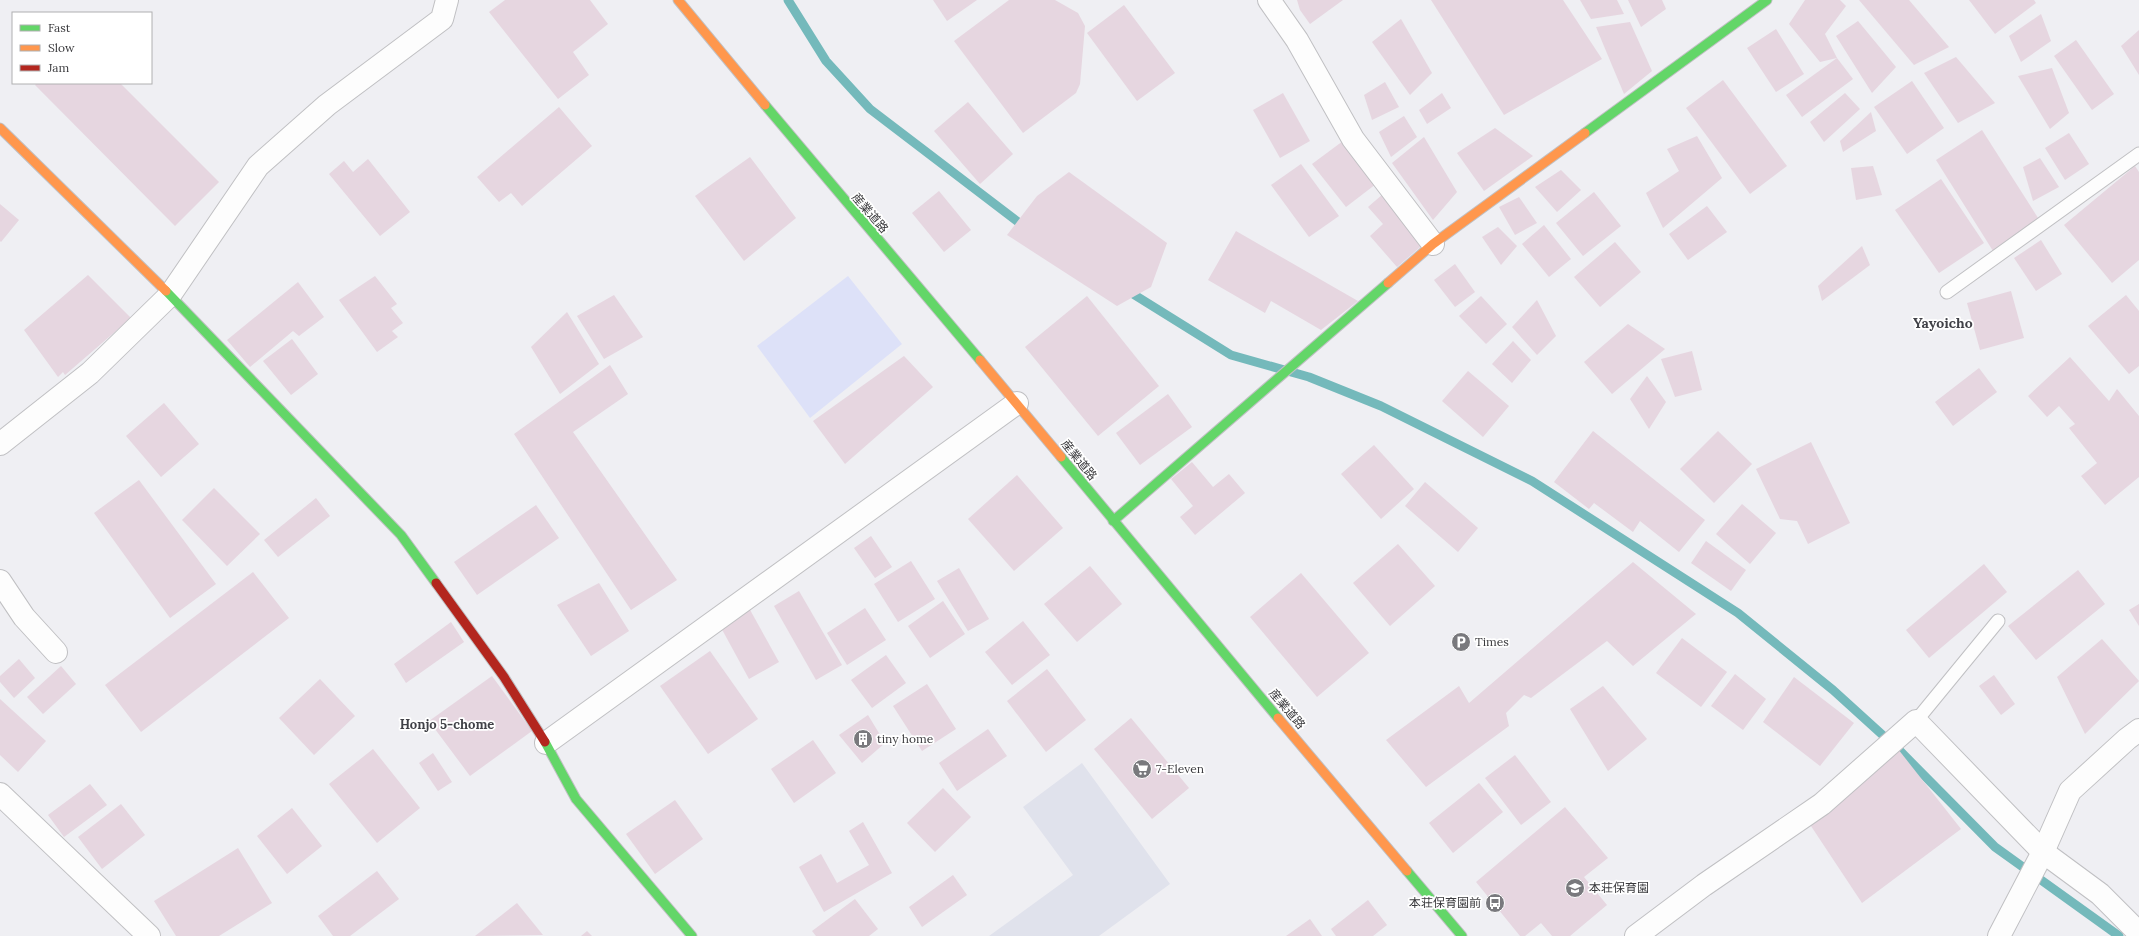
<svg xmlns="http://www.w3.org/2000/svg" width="2139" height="936" viewBox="0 0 2139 936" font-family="Lora,'Noto Sans JP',serif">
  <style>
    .built { fill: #e0e2ec }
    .green { fill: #dde1f8 }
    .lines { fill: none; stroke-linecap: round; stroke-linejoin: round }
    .stream { stroke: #74b9bb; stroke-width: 9 }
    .building { fill: #e6d6e0 }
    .lane-casing { stroke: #c0c0c3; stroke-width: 15 }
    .street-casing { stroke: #c0c0c3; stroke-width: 24 }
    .fast-casing { stroke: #c0c0c3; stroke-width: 11 }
    .slow-casing { stroke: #c0c0c3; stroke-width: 11 }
    .jam-casing { stroke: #c0c0c3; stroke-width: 11 }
    .lane { stroke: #fdfdfd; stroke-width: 13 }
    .street { stroke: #fdfdfd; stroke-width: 22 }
    .fast { stroke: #63d668; stroke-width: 9 }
    .slow { stroke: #ff974d; stroke-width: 9 }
    .jam { stroke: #b3261e; stroke-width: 9 }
    .labels { text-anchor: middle; stroke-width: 3.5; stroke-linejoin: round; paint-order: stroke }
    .street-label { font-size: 12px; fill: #3a3a3d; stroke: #fff }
    .poi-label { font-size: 12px; fill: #3a3a3d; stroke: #fff; text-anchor: start }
    .neighbourhood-label { font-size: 13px; font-weight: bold; fill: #404147; stroke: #fff }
    .quarter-label { font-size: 14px; font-weight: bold; fill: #404147; stroke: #fff }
  </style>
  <rect width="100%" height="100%" fill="#efeff3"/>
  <polygon class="built" points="1082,763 1170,884 1099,936 989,936 1073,875 1023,807"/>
  <polygon class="green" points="848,276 902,344 810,418 757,346"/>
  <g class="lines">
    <g class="stream">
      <polyline points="788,0 826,61 870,109 1026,228"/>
      <polyline points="1125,289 1231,355 1309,377 1381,406 1532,481 1738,613 1833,690 1898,749 1995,847 2119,936"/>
    </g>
  </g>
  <g class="building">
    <polygon points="505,0 590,0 608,24 573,52 589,75 558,99 489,12"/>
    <polygon points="933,0 977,0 947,21"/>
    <polygon points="1009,0 1055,0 1078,13 1085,26 1080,84 1076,93 1023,133 954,41"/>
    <polygon points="1297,0 1343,0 1310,24 1300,10"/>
    <polygon points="1431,0 1563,0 1602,59 1504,115"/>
    <polygon points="1580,0 1617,0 1624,14 1591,19"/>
    <polygon points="1628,0 1662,0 1666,9 1641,27"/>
    <polygon points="1805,0 1840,0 1846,6 1825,34 1837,58 1820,62 1789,24"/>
    <polygon points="1859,0 1909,0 1949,47 1914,65"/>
    <polygon points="1969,0 2034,0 2036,3 1995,34"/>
    <polygon points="1124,5 1175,73 1137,101 1087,33"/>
    <polygon points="2041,14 2051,41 2021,62 2009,36"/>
    <polygon points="1401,19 1432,73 1410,95 1372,42"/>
    <polygon points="1858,21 1896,67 1872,93 1836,36"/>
    <polygon points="1630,22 1652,71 1624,94 1596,27"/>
    <polygon points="1776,29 1804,74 1776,92 1747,48"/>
    <polygon points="2139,30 2139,75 2121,46"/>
    <polygon points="2076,40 2114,94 2092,110 2054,56"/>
    <polygon points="1956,57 1995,103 1958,123 1924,73"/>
    <polygon points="1837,58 1853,79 1802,117 1786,95"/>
    <polygon points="2052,68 2069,113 2050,129 2018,76"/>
    <polygon points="1723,80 1787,166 1750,194 1686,108"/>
    <polygon points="1912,81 1944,128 1907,154 1874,107"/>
    <polygon points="1385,82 1399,107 1372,120 1364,95"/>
    <polygon points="37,83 120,83 219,182 175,226 35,85"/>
    <polygon points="1283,93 1310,141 1280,158 1253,110"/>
    <polygon points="1442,93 1451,108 1427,124 1419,110"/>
    <polygon points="1845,93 1860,109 1824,142 1810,122"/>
    <polygon points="968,102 1013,154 980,184 934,131"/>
    <polygon points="559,107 592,146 522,206 511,193 499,202 477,177"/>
    <polygon points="1871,112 1876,131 1843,152 1840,141"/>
    <polygon points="1404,116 1417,137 1391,157 1379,132"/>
    <polygon points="1495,128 1533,156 1484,191 1457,153"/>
    <polygon points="1982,130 2040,221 1993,251 1936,160"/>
    <polygon points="2069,133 2089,164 2065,180 2045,148"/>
    <polygon points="1697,136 1722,178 1663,228 1646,193 1679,171 1667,149"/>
    <polygon points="1424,137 1457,192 1433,220 1392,163"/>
    <polygon points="1343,141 1376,184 1346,207 1312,164"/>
    <polygon points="750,157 796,218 744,261 695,196"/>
    <polygon points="2040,158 2059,187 2033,201 2023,167"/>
    <polygon points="368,159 410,212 380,236 329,174 344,161 353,172"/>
    <polygon points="1301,164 1339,216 1309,237 1271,185"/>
    <polygon points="1873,166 1882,195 1856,200 1851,168"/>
    <polygon points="2135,166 2139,172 2139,260 2112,283 2064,225"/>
    <polygon points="1561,170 1581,190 1557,212 1535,187"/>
    <polygon points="1069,172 1167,243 1151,287 1117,306 1007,235 1037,196"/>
    <polygon points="1941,179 1984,243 1939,273 1895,210"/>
    <polygon points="939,191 971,230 944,252 912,213"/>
    <polygon points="1594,192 1621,226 1583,256 1556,223"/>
    <polygon points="1383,194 1426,242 1397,267 1370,236 1383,224 1368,207"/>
    <polygon points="1519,197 1537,223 1515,235 1499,207"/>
    <polygon points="0,204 19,220 1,242 0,241"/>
    <polygon points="1707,206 1727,232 1688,260 1669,234"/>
    <polygon points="1544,225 1571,259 1549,277 1522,244"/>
    <polygon points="1498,227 1517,246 1501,265 1482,237"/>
    <polygon points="1236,231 1358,301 1321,330 1271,301 1265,313 1208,280"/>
    <polygon points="2041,240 2062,274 2036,291 2014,258"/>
    <polygon points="1615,242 1641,272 1600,307 1574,277"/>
    <polygon points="1862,246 1870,265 1822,301 1818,286"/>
    <polygon points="1455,264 1475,292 1455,307 1434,280"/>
    <polygon points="88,275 131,318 65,375 63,372 58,377 24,330"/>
    <polygon points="375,276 397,304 391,308 403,323 392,331 398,337 377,352 339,300"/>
    <polygon points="298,282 324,317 299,336 293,331 250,367 227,340"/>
    <polygon points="2011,291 2024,338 1980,350 1967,303"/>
    <polygon points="614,295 643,337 604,359 577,316"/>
    <polygon points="2126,295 2139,311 2139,366 2129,374 2088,326"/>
    <polygon points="1087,296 1159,386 1098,436 1025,347"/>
    <polygon points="1481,296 1507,324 1486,344 1459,316"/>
    <polygon points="1537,300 1556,336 1537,355 1512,327"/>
    <polygon points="567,312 599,364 560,394 531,347"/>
    <polygon points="1628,324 1665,349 1612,394 1584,362"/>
    <polygon points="292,339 318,374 291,395 263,361"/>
    <polygon points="1513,341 1531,360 1512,383 1492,364"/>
    <polygon points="1692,351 1702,390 1675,397 1661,359"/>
    <polygon points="904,356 933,387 845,464 813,421"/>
    <polygon points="2070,357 2109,401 2117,389 2139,416 2139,477 2105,505 2081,476 2097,463 2069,428 2075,424 2059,406 2047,417 2028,396"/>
    <polygon points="610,365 628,394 573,432 677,580 631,610 514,434"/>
    <polygon points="1979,368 1997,392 1953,426 1935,402"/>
    <polygon points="1468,371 1509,406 1483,437 1442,401"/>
    <polygon points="1647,376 1666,402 1649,429 1630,399"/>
    <polygon points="1168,394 1192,427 1140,465 1116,433"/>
    <polygon points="164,403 199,444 161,477 126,436"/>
    <polygon points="1593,431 1705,520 1679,552 1640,521 1633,532 1594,503 1589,509 1554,482"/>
    <polygon points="1718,431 1752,464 1714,503 1680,469"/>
    <polygon points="1811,442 1850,523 1808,544 1797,521 1780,519 1756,469"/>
    <polygon points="1374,445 1414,489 1381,519 1341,474"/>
    <polygon points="1192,462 1213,487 1229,474 1245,493 1195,535 1180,517 1193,506 1171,479"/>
    <polygon points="1017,475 1063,528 1014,571 968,519"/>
    <polygon points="139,480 216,584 170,618 94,513"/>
    <polygon points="1425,482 1478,528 1458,552 1405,506"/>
    <polygon points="214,488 260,534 227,566 182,520"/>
    <polygon points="316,498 330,516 278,557 264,540"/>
    <polygon points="1742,504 1776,533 1750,564 1716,534"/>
    <polygon points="536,505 559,538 477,595 454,562"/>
    <polygon points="871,536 892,567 875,578 854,548"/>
    <polygon points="1706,541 1746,570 1731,591 1691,563"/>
    <polygon points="1398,544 1435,586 1390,626 1353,583"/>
    <polygon points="911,561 935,599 898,622 874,584"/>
    <polygon points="1633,562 1696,614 1633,666 1607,641 1531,698 1524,695 1506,713 1509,726 1426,787 1386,740 1459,686 1469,703"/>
    <polygon points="1984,564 2007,592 1929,658 1906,630"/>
    <polygon points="1090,566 1122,604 1077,642 1044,604"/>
    <polygon points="959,568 989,619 968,631 937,581"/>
    <polygon points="2078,570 2105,604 2036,660 2008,626"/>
    <polygon points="253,572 289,618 141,732 105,685"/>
    <polygon points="1301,573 1369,653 1317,697 1250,617"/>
    <polygon points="599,583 629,631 591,656 557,605"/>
    <polygon points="799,591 842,665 816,680 774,606"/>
    <polygon points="943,601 965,634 930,658 908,626"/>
    <polygon points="2139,604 2139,626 2129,610"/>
    <polygon points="749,608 779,662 749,679 719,624"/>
    <polygon points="865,608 886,640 847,665 827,633"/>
    <polygon points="1023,621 1050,655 1012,685 985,652"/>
    <polygon points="451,622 464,642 406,683 394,664"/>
    <polygon points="1682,638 1727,672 1701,707 1656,673"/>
    <polygon points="2102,639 2139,681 2085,734 2057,677"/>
    <polygon points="710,651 758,719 708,754 660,686"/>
    <polygon points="886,655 906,683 872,708 851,680"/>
    <polygon points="19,659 35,678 14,698 0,682 0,676"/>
    <polygon points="61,666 76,684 43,714 27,697"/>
    <polygon points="1047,669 1086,720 1046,752 1007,701"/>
    <polygon points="1735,674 1766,699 1743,730 1711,706"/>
    <polygon points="1994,675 2015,704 2001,715 1979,686"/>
    <polygon points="492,676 532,731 470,776 429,721"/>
    <polygon points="1794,677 1854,723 1820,766 1763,722"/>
    <polygon points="320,679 355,716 314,755 279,718"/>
    <polygon points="927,684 956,729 922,751 893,706"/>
    <polygon points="1603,686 1647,739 1608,771 1570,709"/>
    <polygon points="0,699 46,741 18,772 0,755"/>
    <polygon points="868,715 885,743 862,763 839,735"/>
    <polygon points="1131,718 1189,788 1152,819 1094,749"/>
    <polygon points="988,729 1007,756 957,791 939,763"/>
    <polygon points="813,740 836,773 794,803 771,769"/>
    <polygon points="373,749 420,808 377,843 329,784"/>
    <polygon points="1898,749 1961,829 1862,903 1809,823"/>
    <polygon points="433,753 452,782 438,791 419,763"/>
    <polygon points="1515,755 1551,802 1521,825 1485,778"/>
    <polygon points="1479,783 1503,812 1453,853 1429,823"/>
    <polygon points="90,784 107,805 64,837 48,815"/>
    <polygon points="943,788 971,817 935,852 907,823"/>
    <polygon points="675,800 703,839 655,874 626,834"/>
    <polygon points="121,804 145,835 102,869 78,837"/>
    <polygon points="1565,807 1608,858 1584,877 1607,905 1570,936 1552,936 1541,923 1525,936 1520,936 1476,882"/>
    <polygon points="292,808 322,846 287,874 257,836"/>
    <polygon points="863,822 892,873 824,912 799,867 821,854 837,883 869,865 849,831"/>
    <polygon points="238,848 272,903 219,936 176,936 154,901"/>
    <polygon points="377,871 399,899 350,936 333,936 318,916"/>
    <polygon points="953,875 967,895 922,927 909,907"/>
    <polygon points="855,899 878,929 869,936 816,936 812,931"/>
    <polygon points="1368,900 1387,925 1373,936 1336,936 1331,929"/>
    <polygon points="517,903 543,935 475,936"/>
    <polygon points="1310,919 1322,936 1286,936"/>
    <polygon points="587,931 592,936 581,936"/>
  </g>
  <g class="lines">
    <g class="lane-casing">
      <g id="lane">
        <polyline points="1947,292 2139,154"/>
        <polyline points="1916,721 1998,621"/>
      </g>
    </g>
    <g class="street-casing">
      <g id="street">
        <polyline points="1269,0 1297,40 1353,139 1433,244"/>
        <polyline points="0,444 90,373 170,295 258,166 327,105 442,19 447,0"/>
        <polyline points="0,581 24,617 56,652"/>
        <polyline points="546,743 1017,403"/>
        <polyline points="0,794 149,936"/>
        <polyline points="1636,936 1704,885 1822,804 1916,721 2043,852 2100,894 2139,933"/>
        <polyline points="1999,936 2043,852 2070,791 2127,739 2139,730"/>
      </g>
    </g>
    <g class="fast-casing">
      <g id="fast">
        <polyline points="765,105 980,360"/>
        <polyline points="1585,133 1767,0"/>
        <polyline points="166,291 401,535 436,583"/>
        <polyline points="1061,457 1278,718"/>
        <polyline points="1113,521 1388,283"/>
        <polyline points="545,742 576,799 692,936"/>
        <polyline points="1407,871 1462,936"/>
      </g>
    </g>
    <g class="slow-casing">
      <g id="slow">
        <polyline points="678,0 765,105"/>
        <polyline points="0,128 166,291"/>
        <polyline points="1388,283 1433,244 1585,133"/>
        <polyline points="980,360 1061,457"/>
        <polyline points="1278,718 1407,871"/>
      </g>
    </g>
    <g class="jam-casing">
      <polyline id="jam" points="436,583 504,677 545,742"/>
    </g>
    <use href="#lane" class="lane"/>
    <use href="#street" class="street"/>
    <use href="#fast" class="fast"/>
    <use href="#slow" class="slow"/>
    <use href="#jam" class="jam"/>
  </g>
  <defs>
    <g id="parking-disc" transform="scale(1)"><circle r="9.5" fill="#79797d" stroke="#fff"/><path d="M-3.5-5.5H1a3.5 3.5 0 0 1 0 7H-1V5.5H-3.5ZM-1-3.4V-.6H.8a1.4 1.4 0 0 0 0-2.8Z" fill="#fff"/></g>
    <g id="building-disc" transform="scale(1)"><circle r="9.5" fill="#79797d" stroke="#fff"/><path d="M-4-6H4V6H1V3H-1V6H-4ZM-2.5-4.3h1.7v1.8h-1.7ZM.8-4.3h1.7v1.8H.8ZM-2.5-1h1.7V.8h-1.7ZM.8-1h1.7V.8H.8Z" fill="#fff"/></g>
    <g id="supermarket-disc" transform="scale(1)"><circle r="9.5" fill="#79797d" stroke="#fff"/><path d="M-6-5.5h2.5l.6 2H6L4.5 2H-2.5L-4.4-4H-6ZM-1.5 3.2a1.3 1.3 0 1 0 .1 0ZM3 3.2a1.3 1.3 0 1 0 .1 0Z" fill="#fff"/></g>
    <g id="school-disc" transform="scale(1)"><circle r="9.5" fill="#79797d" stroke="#fff"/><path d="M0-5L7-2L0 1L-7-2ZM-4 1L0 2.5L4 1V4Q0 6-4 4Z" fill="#fff"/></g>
    <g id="bus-disc" transform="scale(1)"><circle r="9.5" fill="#79797d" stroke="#fff"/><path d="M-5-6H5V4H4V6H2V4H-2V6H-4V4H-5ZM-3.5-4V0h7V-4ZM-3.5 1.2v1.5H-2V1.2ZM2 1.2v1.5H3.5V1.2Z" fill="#fff"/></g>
  </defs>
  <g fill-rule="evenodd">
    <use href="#parking-disc" x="1461" y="642"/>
    <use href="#building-disc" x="863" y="739"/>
    <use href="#supermarket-disc" x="1142" y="769"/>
    <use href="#school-disc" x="1575" y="888"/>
    <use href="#bus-disc" x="1495" y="903"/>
  </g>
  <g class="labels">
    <g class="street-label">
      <text transform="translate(870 213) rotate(49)" y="4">産業道路</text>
      <text transform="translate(1079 460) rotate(51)" y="4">産業道路</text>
      <text transform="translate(1287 709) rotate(50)" y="4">産業道路</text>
    </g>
    <g class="poi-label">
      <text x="1475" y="646">Times</text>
      <text x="877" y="743">tiny home</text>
      <text x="1156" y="773">7-Eleven</text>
      <text x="1589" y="892">本荘保育園</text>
      <text x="1481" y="907" text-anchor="end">本荘保育園前</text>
    </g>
    <g class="neighbourhood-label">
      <text x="447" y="729">Honjo 5-chome</text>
    </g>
    <g class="quarter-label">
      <text x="1943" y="328">Yayoicho</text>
    </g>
  </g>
  <rect x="12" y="12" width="140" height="72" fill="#ffffff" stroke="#b0b0b1"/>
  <rect x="20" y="25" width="20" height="6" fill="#63d668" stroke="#b0b0b1"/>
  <text x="48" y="32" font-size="12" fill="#3a3a3d">Fast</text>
  <rect x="20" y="45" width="20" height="6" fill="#ff974d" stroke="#b0b0b1"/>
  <text x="48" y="52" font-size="12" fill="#3a3a3d">Slow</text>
  <rect x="20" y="65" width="20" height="6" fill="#b3261e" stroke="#b0b0b1"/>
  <text x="48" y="72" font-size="12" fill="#3a3a3d">Jam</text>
</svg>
